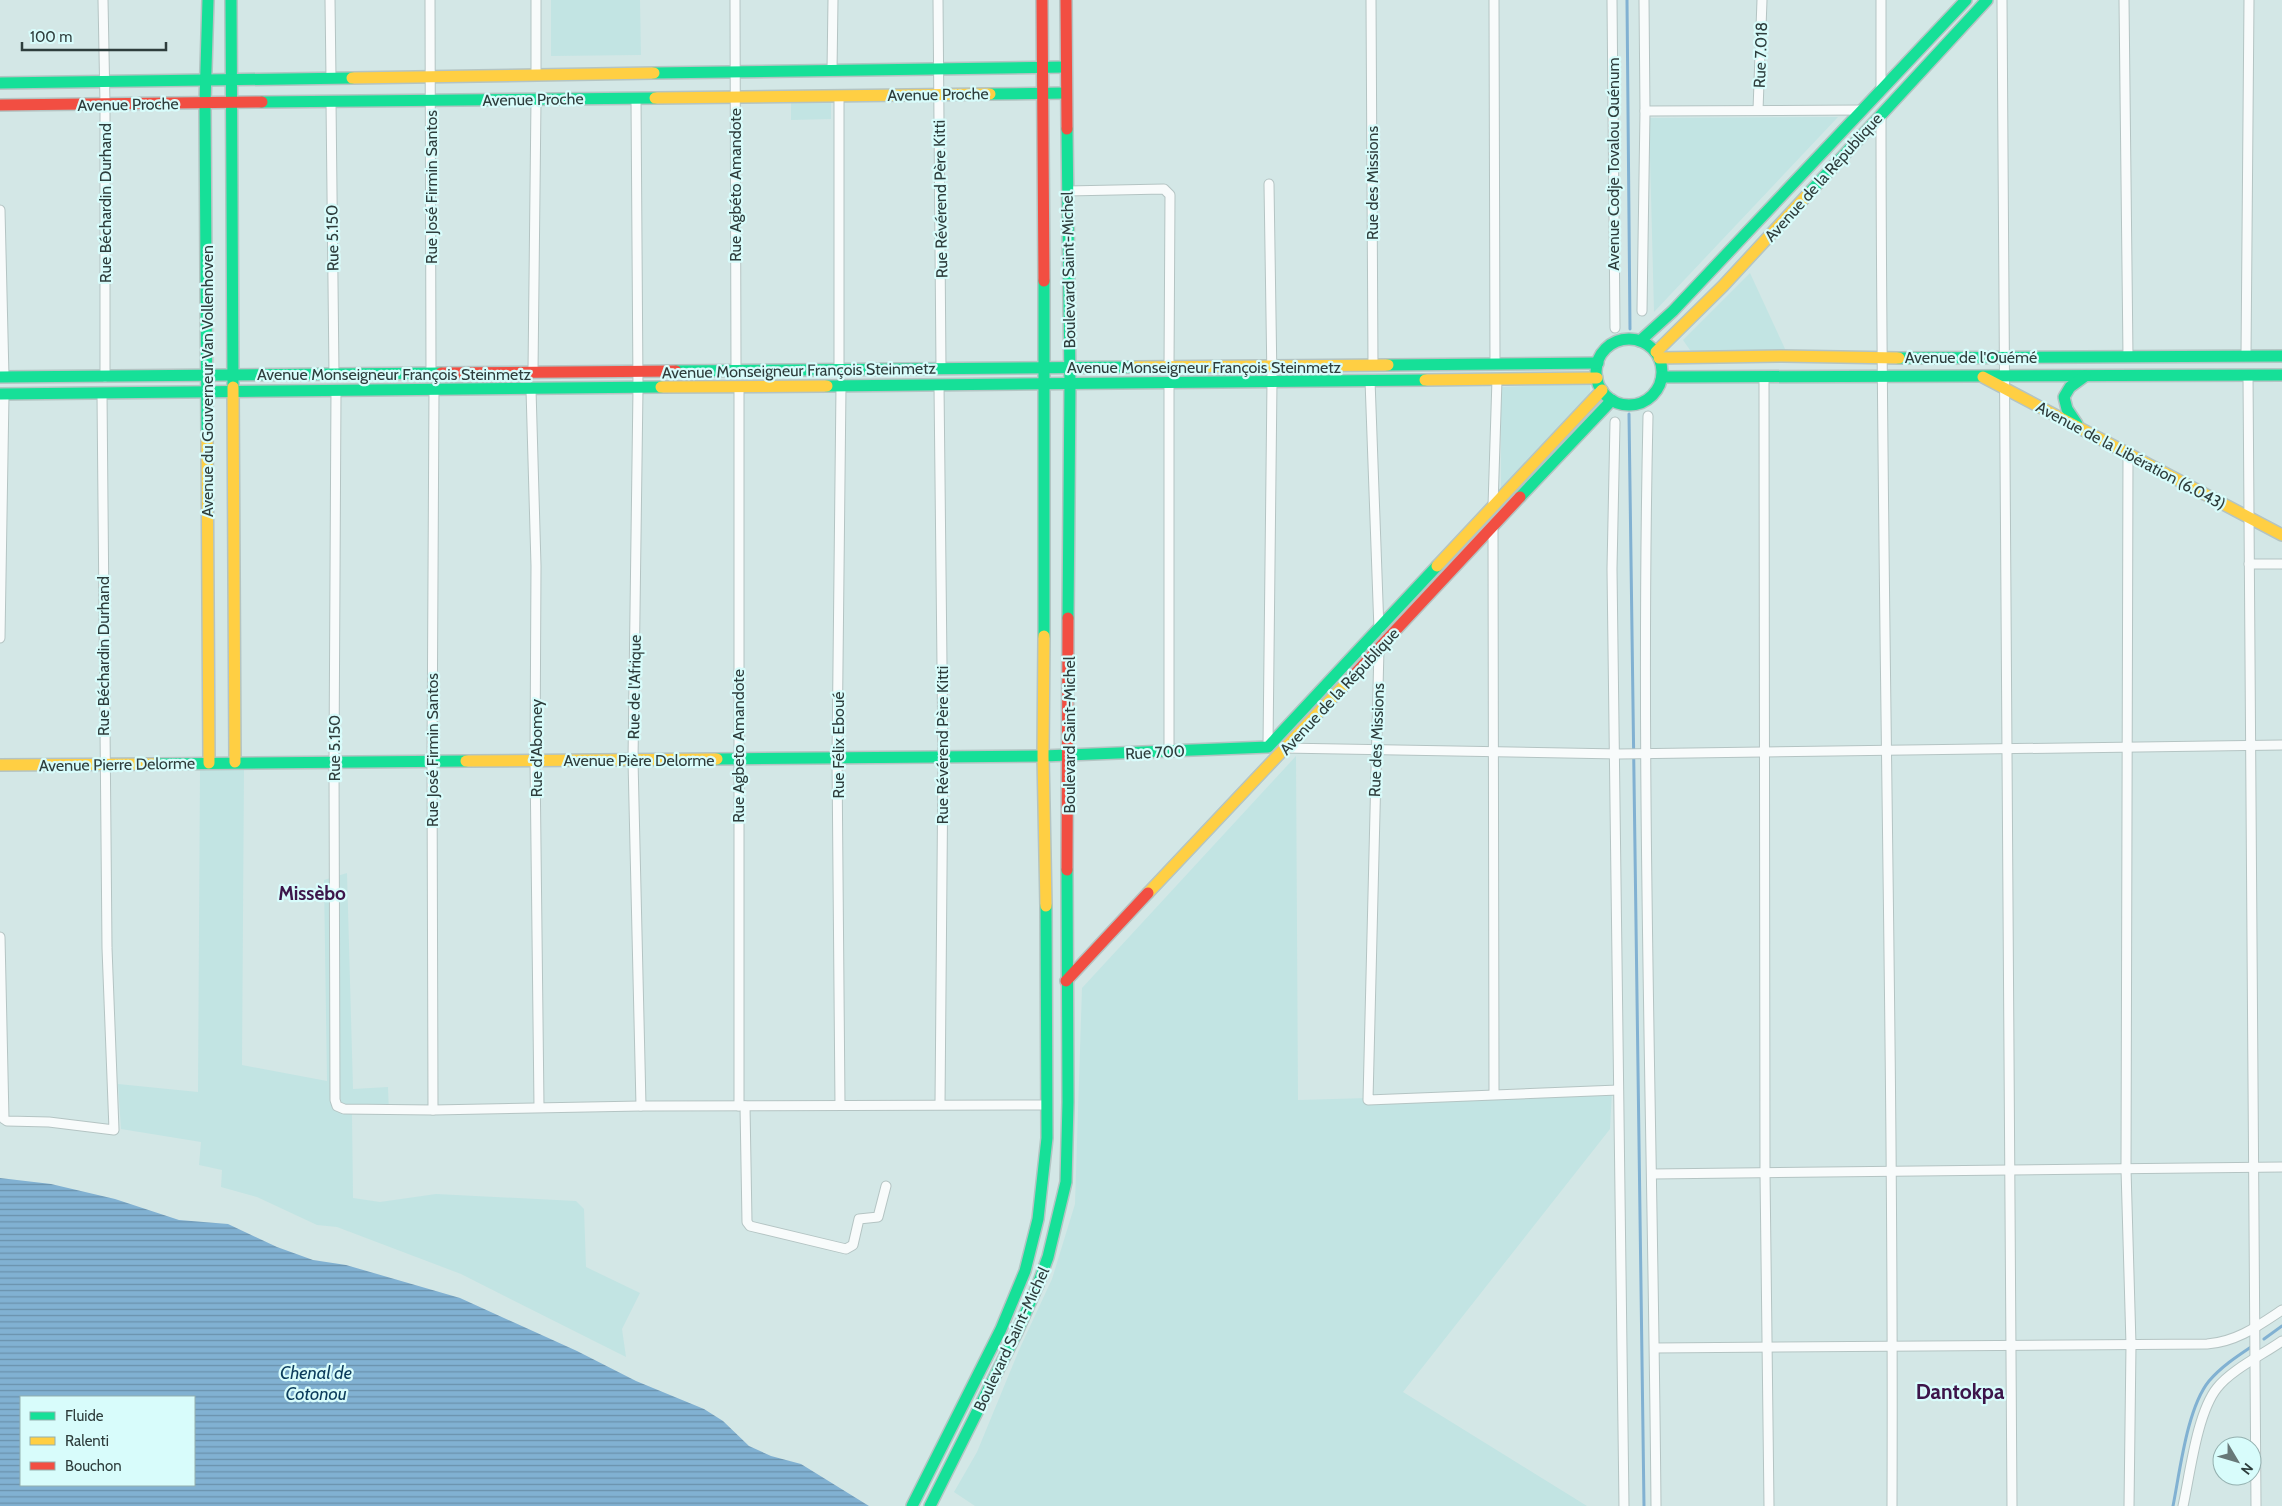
<svg xmlns="http://www.w3.org/2000/svg" width="2282" height="1506" viewBox="0 0 2282 1506" font-family="Cabin,sans-serif">
  <style>
    .built { fill: #c2e4e3 }
    .water { fill: url(#water-rules); fill-rule: evenodd }
    .lines { fill: none; stroke-linecap: round; stroke-linejoin: round }
    .stream { stroke: #81b1d2; stroke-width: 3 }
    .street-casing { stroke: #b4c4c3; stroke-width: 11 }
    .fast-casing { stroke: #b4c4c3; stroke-width: 14 }
    .slow-casing { stroke: #b4c4c3; stroke-width: 14 }
    .jam-casing { stroke: #b4c4c3; stroke-width: 14 }
    .street { stroke: #f8fbfb; stroke-width: 9 }
    .fast { stroke: #16e098; stroke-width: 11 }
    .slow { stroke: #ffcf43; stroke-width: 11 }
    .jam { stroke: #f24e42; stroke-width: 11 }
    .labels { text-anchor: middle; stroke-width: 4.5; stroke-linejoin: round; paint-order: stroke }
    .street-label { font-size: 16px; fill: #2e3d3c; stroke: #d8fcfb }
    .water-label { font-size: 18px; font-style: italic; fill: #0b3b5b; stroke: #d8fcfb }
    .quarter-label { font-size: 19px; font-weight: bold; fill: #3d154a; stroke: #d8fcfb }
    .district-label { font-size: 21px; font-weight: bold; fill: #3d154a; stroke: #d8fcfb }
  </style>
  <defs>
    <pattern id="water-rules" width="6" height="5" patternUnits="userSpaceOnUse" patternTransform="scale(1.25)"><rect width="6" height="5" fill="#81b1d2"/><path d="M0 2.5h6" fill="none" stroke="#6a91ac"/></pattern>
  </defs>
  <rect width="100%" height="100%" fill="#d3e7e6"/>
  <g class="built">
    <polygon points="551,0 640,0 641,55 551,56"/>
    <polygon points="791,99 831,99 831,119 791,120"/>
    <polygon points="1838,117 1654,312 1649,118"/>
    <polygon points="1750,273 1786,351 1692,353 1683,340"/>
    <polygon points="1590,383 1590,396 1501,490 1501,387"/>
    <polygon points="1296,756 1298,1100 1612,1091 1610,1129 1403,1392 1587,1506 975,1506 954,1492 977,1452 1019,1350 1052,1279 1075,1204 1082,988"/>
    <polygon points="244,768 242,1065 327,1081 324,880 347,873 353,1089 388,1087 389,1114 352,1114 353,1198 380,1202 436,1194 576,1201 584,1209 586,1267 640,1293 622,1329 626,1357 461,1274 337,1227 317,1225 257,1197 221,1187 222,1170 199,1165 201,1142 121,1129 118,1084 198,1092 200,770"/>
  </g>
  <path class="water" d="M0 1178 51 1184 115 1199 179 1220 228 1224 277 1247 313 1260 346 1265 460 1298 577 1351 636 1381 704 1409 723 1421 749 1446 771 1456 801 1464 869 1506H0ZM21 1397H194V1485H21Z"/>
  <g class="lines">
    <g class="stream">
      <polyline points="1627,0 1630,329"/>
      <polyline points="1629,414 1644,1506"/>
      <polyline points="2264,1339 2282,1326"/>
      <path d="M2173 1506C2180 1471 2187 1408 2209 1381 2221 1367 2236 1357 2251 1347"/>
    </g>
    <g class="street-casing">
      <g id="street">
        <polyline points="103,0 105,104 105,377"/>
        <polyline points="330,0 331,78"/>
        <polyline points="430,0 431,373"/>
        <polyline points="536,0 536,75"/>
        <polyline points="735,0 736,371"/>
        <polyline points="938,0 941,369"/>
        <polyline points="1371,0 1373,365"/>
        <polyline points="1494,0 1495,364"/>
        <polyline points="1612,0 1615,328"/>
        <polyline points="1881,0 1881,91"/>
        <polyline points="2002,0 2012,1506"/>
        <polyline points="2124,0 2128,357"/>
        <polyline points="832,71 833,0"/>
        <polyline points="636,98 638,388 633,760 641,1106"/>
        <polyline points="331,101 334,374"/>
        <polyline points="1758,110 1762,0"/>
        <polyline points="1645,111 1862,110"/>
        <path d="M1881 114C1881 578 1894 1042 1892 1506"/>
        <polyline points="1067,191 1164,189 1170,195 1169,367"/>
        <polyline points="0,210 4,377"/>
        <polyline points="1642,311 1645,111 1644,0"/>
        <polyline points="2246,356 2249,0"/>
        <polyline points="839,370 839,96"/>
        <polyline points="533,372 536,100"/>
        <polyline points="2248,375 2256,1506"/>
        <polyline points="1764,376 1765,1173 1769,1506"/>
        <polyline points="1370,380 1379,630"/>
        <polyline points="939,385 943,758 940,1104"/>
        <polyline points="739,387 739,1106"/>
        <polyline points="531,389 536,566 535,760 539,1107"/>
        <polyline points="336,391 334,761 335,1100 337,1106 344,1109 433,1110 641,1106 1047,1105"/>
        <path d="M1648 416C1640 780 1653 1143 1656 1506"/>
        <polyline points="1615,422 1612,569 1624,1506"/>
        <polyline points="2128,454 2126,1169 2131,1345 2129,1506"/>
        <polyline points="1493,506 1497,379"/>
        <polyline points="1493,526 1494,1094"/>
        <polyline points="2249,564 2282,564"/>
        <polyline points="0,638 4,394"/>
        <polyline points="1379,648 1368,1100 1618,1090"/>
        <polyline points="1268,746 1272,381 1269,184"/>
        <polyline points="1283,748 1619,754 2282,745"/>
        <polyline points="1169,752 1169,382"/>
        <polyline points="0,937 4,1119 7,1121 49,1122 114,1130 107,948 102,393"/>
        <polyline points="840,1105 837,758 841,386"/>
        <polyline points="745,1106 747,1222 750,1226 846,1249 853,1245 859,1219 878,1217 886,1186"/>
        <polyline points="433,1110 432,761 434,390"/>
        <polyline points="1652,1174 2282,1167"/>
        <path d="M1655 1348 2207 1344C2236 1342 2258 1326 2282 1310"/>
        <path d="M2183 1506C2190 1474 2197 1413 2217 1388 2231 1370 2262 1355 2282 1341"/>
      </g>
    </g>
    <g class="fast-casing">
      <g id="fast">
        <polyline points="231,0 233,387"/>
        <polyline points="654,73 1066,67"/>
        <polyline points="0,83 352,78"/>
        <polyline points="990,94 1066,93"/>
        <polyline points="262,102 655,98"/>
        <polyline points="1067,129 1070,383 1068,618"/>
        <polyline points="1809,193 1987,0"/>
        <circle cx="1629" cy="372" r="33"/>
        <polyline points="1640,341 1673,311 1966,0"/>
        <polyline points="1899,358 2282,356"/>
        <polyline points="1388,365 1598,363"/>
        <polyline points="676,371 1134,367"/>
        <polyline points="0,377 441,373"/>
        <polyline points="1662,377 2282,375"/>
        <polyline points="827,386 1425,380"/>
        <polyline points="0,394 661,387"/>
        <polyline points="2077,424 2067,409 2064,397 2070,387 2085,376"/>
        <polyline points="207,437 205,103 208,0"/>
        <polyline points="1520,497 1612,400"/>
        <polyline points="1044,636 1044,281"/>
        <polyline points="1043,756 1268,747 1437,566"/>
        <polyline points="717,759 1043,756"/>
        <polyline points="157,764 466,761"/>
        <polyline points="912,1506 1001,1329 1025,1271 1038,1219 1047,1138 1046,906"/>
        <polyline points="930,1506 1017,1332 1037,1287 1048,1257 1066,1182 1068,1102 1067,870"/>
      </g>
    </g>
    <g class="slow-casing">
      <g id="slow">
        <polyline points="352,78 654,73"/>
        <polyline points="655,98 990,94"/>
        <polyline points="1656,352 1723,286 1809,193"/>
        <polyline points="1659,358 1782,356 1899,358"/>
        <polyline points="1134,367 1388,365"/>
        <polyline points="1983,377 2282,535"/>
        <polyline points="1425,380 1597,378"/>
        <polyline points="233,387 235,762"/>
        <polyline points="661,387 827,386"/>
        <polyline points="207,437 209,763"/>
        <polyline points="1437,566 1602,390"/>
        <polyline points="1044,636 1043,756 1046,906"/>
        <polyline points="466,761 717,759"/>
        <polyline points="0,765 157,764"/>
        <polyline points="1148,893 1351,678"/>
      </g>
    </g>
    <g class="jam-casing">
      <g id="jam">
        <polyline points="1042,0 1044,281"/>
        <polyline points="1066,0 1067,129"/>
        <polyline points="0,105 262,102"/>
        <polyline points="441,373 676,371"/>
        <polyline points="1351,678 1520,497"/>
        <polyline points="1067,870 1068,618"/>
        <polyline points="1066,981 1148,893"/>
      </g>
    </g>
    <use href="#street" class="street"/>
    <use href="#fast" class="fast"/>
    <use href="#slow" class="slow"/>
    <use href="#jam" class="jam"/>
  </g>
  <g class="labels">
    <g class="street-label">
      <text transform="translate(1760 55) rotate(-88)" y="6">Rue 7.018</text>
      <text transform="translate(938 94) rotate(-1)" y="6">Avenue Proche</text>
      <text transform="translate(533 99) rotate(-1)" y="6">Avenue Proche</text>
      <text transform="translate(128 104) rotate(-1)" y="6">Avenue Proche</text>
      <text transform="translate(1613 164) rotate(-90)" y="6">Avenue Codje Tovalou Quénum</text>
      <text transform="translate(1823 177) rotate(-48)" y="6">Avenue de la République</text>
      <text transform="translate(1372 183) rotate(-90)" y="6">Rue des Missions</text>
      <text transform="translate(735 185) rotate(-90)" y="6">Rue Agbéto Amandote</text>
      <text transform="translate(431 187) rotate(-90)" y="6">Rue José Firmin Santos</text>
      <text transform="translate(940 199) rotate(-91)" y="6">Rue Révérend Père Kitti</text>
      <text transform="translate(105 203) rotate(-90)" y="6">Rue Béchardin Durhand</text>
      <text transform="translate(332 238) rotate(-91)" y="6">Rue 5.150</text>
      <text transform="translate(1068 270) rotate(-91)" y="6">Boulevard Saint-Michel</text>
      <text x="1971" y="363">Avenue de l'Ouémé</text>
      <text x="1204" y="373">Avenue Monseigneur François Steinmetz</text>
      <text transform="translate(799 370) rotate(-1)" y="6">Avenue Monseigneur François Steinmetz</text>
      <text x="394" y="380">Avenue Monseigneur François Steinmetz</text>
      <text transform="translate(207 381) rotate(-90)" y="6">Avenue du Gouverneur Van Vollenhoven</text>
      <text transform="translate(2131 455) rotate(28)" y="6">Avenue de la Libération (6.043)</text>
      <text transform="translate(103 656) rotate(-90)" y="6">Rue Béchardin Durhand</text>
      <text transform="translate(634 687) rotate(-89)" y="6">Rue de l'Afrique</text>
      <text transform="translate(1339 691) rotate(-47)" y="6">Avenue de la République</text>
      <text transform="translate(1069 735) rotate(-90)" y="6">Boulevard Saint-Michel</text>
      <text transform="translate(1376 740) rotate(-88)" y="6">Rue des Missions</text>
      <text transform="translate(838 745) rotate(-90)" y="6">Rue Félix Eboué</text>
      <text transform="translate(942 745) rotate(-90)" y="6">Rue Révérend Père Kitti</text>
      <text transform="translate(738 746) rotate(-90)" y="6">Rue Agbeto Amandote</text>
      <text transform="translate(334 748) rotate(-90)" y="6">Rue 5.150</text>
      <text transform="translate(536 748) rotate(-90)" y="6">Rue d'Abomey</text>
      <text transform="translate(432 750) rotate(-90)" y="6">Rue José Firmin Santos</text>
      <text transform="translate(1155 752) rotate(-3)" y="6">Rue 700</text>
      <text x="639" y="766">Avenue Pière Delorme</text>
      <text transform="translate(117 764) rotate(-1)" y="6">Avenue Pierre Delorme</text>
      <text transform="translate(1011 1339) rotate(-65)" y="6">Boulevard Saint-Michel</text>
    </g>
    <g class="water-label">
      <text x="316" y="1379">Chenal de<tspan x="316" dy="21">Cotonou</tspan></text>
    </g>
    <g class="quarter-label">
      <text x="312" y="900">Missèbo</text>
    </g>
    <g class="district-label">
      <text x="1960" y="1399">Dantokpa</text>
    </g>
  </g>
  <rect x="20" y="1396" width="175" height="90" fill="#d8fcfb" stroke="#94b0af"/>
  <rect x="30" y="1412" width="25" height="8" fill="#16e098" stroke="#94b0af"/>
  <text x="65" y="1421" font-size="15" fill="#2e3d3c">Fluide</text>
  <rect x="30" y="1437" width="25" height="8" fill="#ffcf43" stroke="#94b0af"/>
  <text x="65" y="1446" font-size="15" fill="#2e3d3c">Ralenti</text>
  <rect x="30" y="1462" width="25" height="8" fill="#f24e42" stroke="#94b0af"/>
  <text x="65" y="1471" font-size="15" fill="#2e3d3c">Bouchon</text>
  <g transform="translate(2237 1461) rotate(128)"><circle r="24" fill="#d8fcfb" stroke="#94b0af"/>
  <path d="M0-4L9 19L0 12L-9 19Z" fill="#687878"/>
  <text y="-8" font-size="14" font-weight="bold" text-anchor="middle" fill="#2e3d3c">N</text>
  </g>
  <path d="M22 42v8h144v-8" fill="none" stroke="#2e3d3c" stroke-width="2.5"/>
  <text x="30" y="42" font-size="15" fill="#2e3d3c" stroke="#d8fcfb" stroke-width="4" paint-order="stroke">100 m</text>
</svg>
